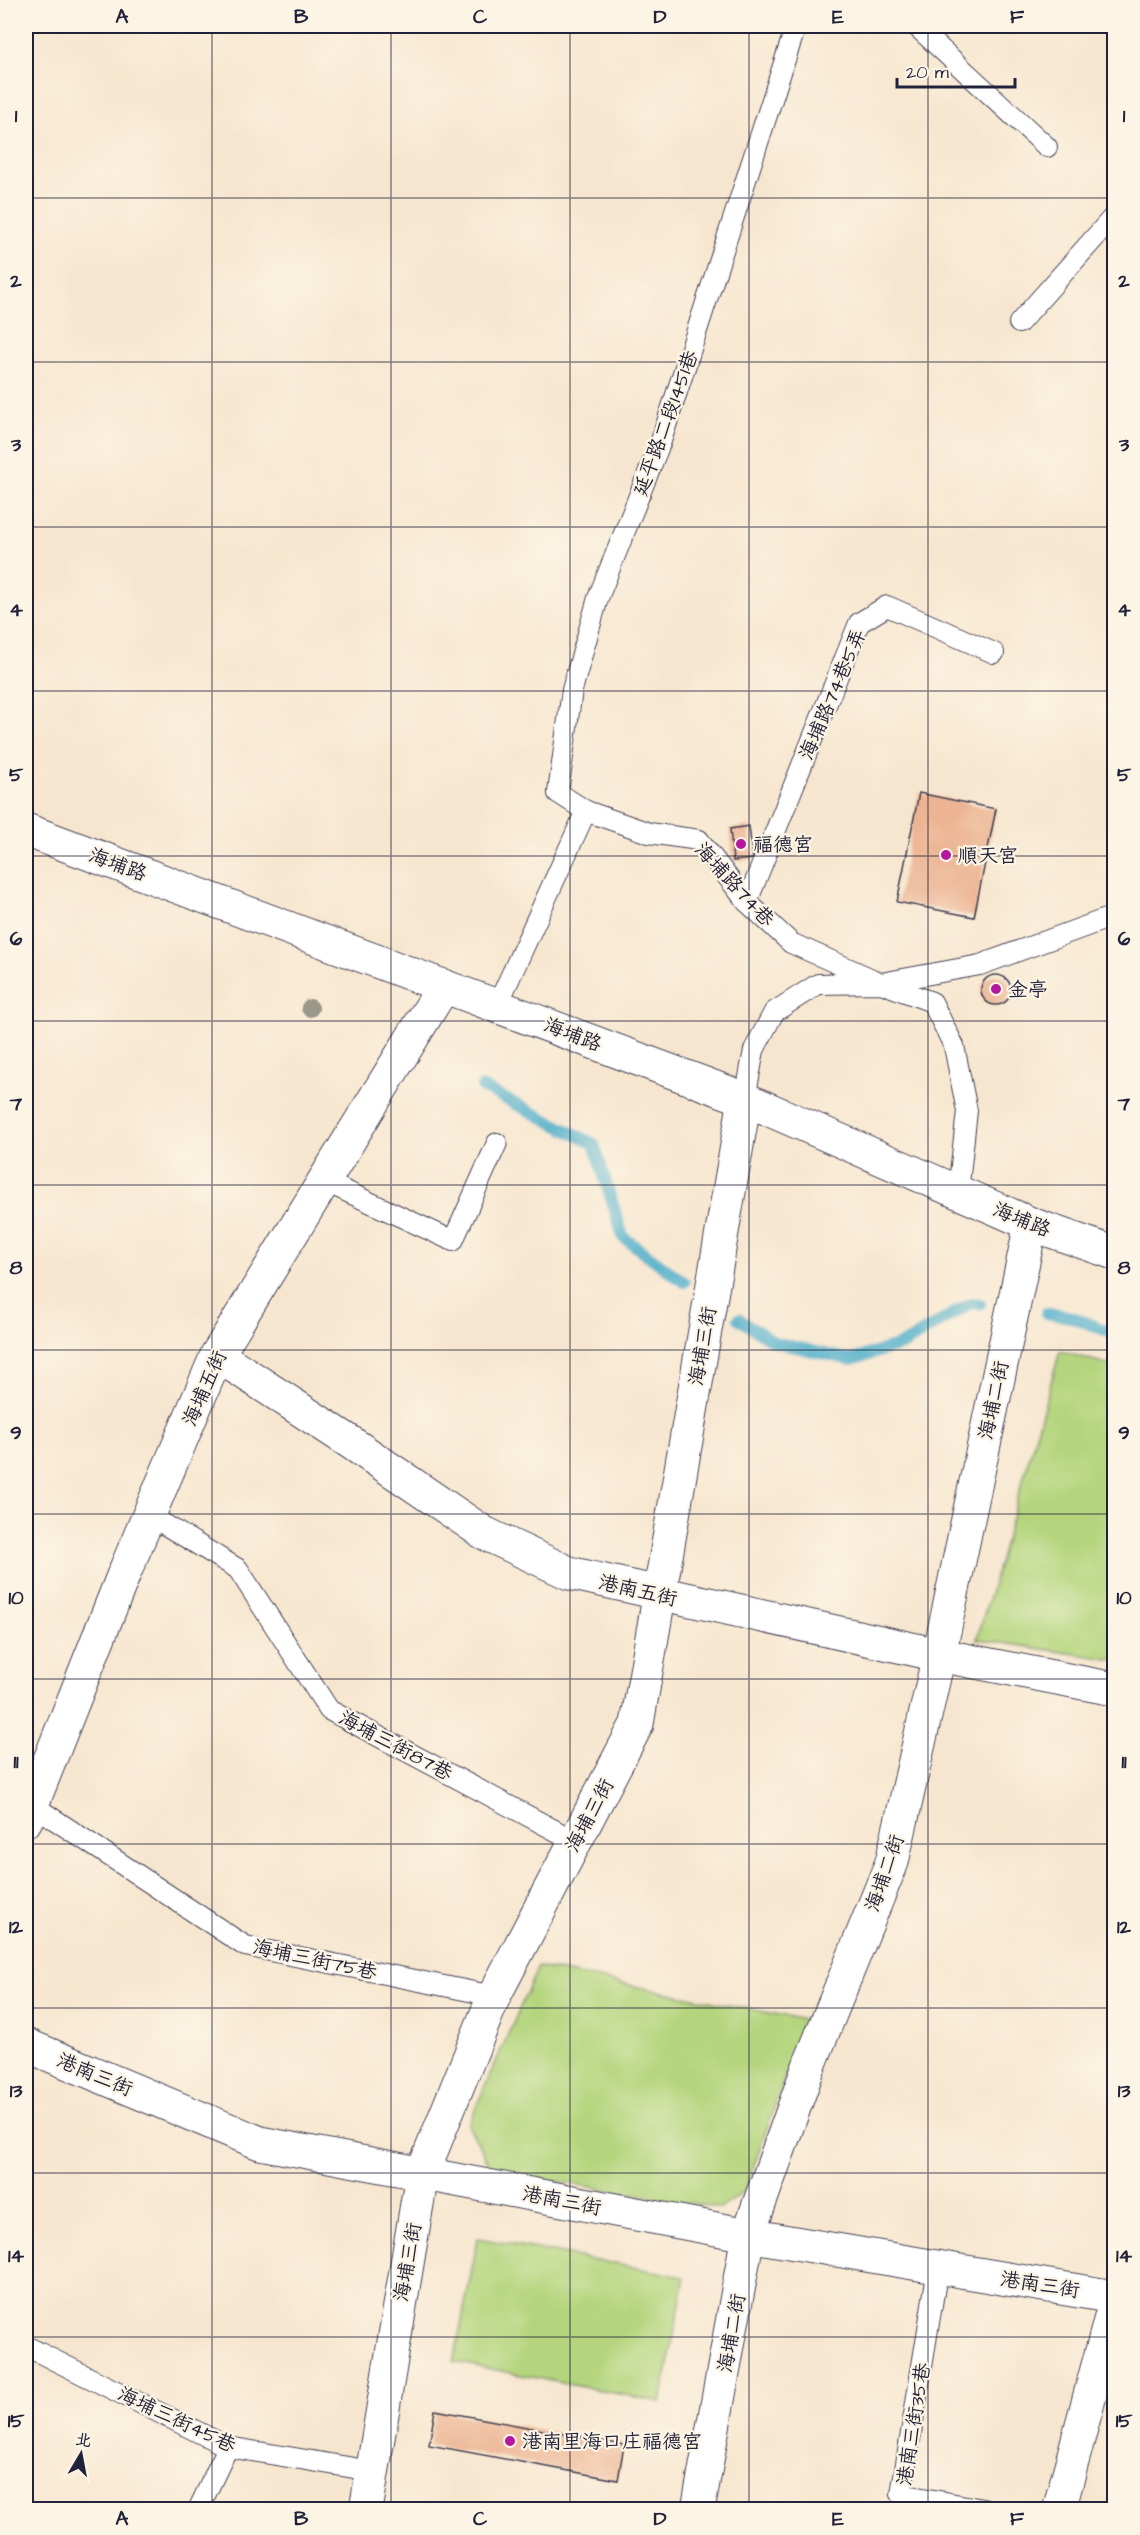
<svg xmlns="http://www.w3.org/2000/svg" width="1140" height="2535" viewBox="0 0 1140 2535" font-family="'Architects Daughter','LXGW WenKai TC',sans-serif">
  <style>
    .green { fill: #b4d57d; stroke: #6b7c5c; stroke-width: 1.5 }
    .lines { fill: none; stroke-linecap: round; stroke-linejoin: round }
    .stream { stroke: #49acc9; stroke-width: 12 }
    .building { fill: #ecb492 }
    .lane-casing { stroke: #423f51; stroke-width: 22 }
    .street-casing { stroke: #423f51; stroke-width: 35 }
    .lane { stroke: #fff; stroke-width: 20 }
    .street { stroke: #fff; stroke-width: 33 }
    .tree { fill: #9a9889 }
    .grid { fill: none; stroke: #22223b; stroke-width: 1.5; stroke-opacity: 0.55 }
    .poi-dot { fill: #b5179e; stroke: #fcf5e5; stroke-width: 2 }
    .labels { text-anchor: middle; stroke-width: 4.5; stroke-linejoin: round; paint-order: stroke }
    .street-label { font-size: 20px; fill: #22223b; stroke: #fcf5e5 }
    .poi-label { font-size: 20px; fill: #22223b; stroke: #fcf5e5; text-anchor: start }
    .neatline { fill: none; stroke: #22223b; stroke-width: 2 }
    .grid-label { font-size: 20px; text-anchor: middle; font-weight: bold; fill: #22223b }
  </style>
  <rect width="100%" height="100%" fill="#fcf5e5"/>
  <filter id="ink" filterUnits="userSpaceOnUse"><feTurbulence type="fractalNoise" baseFrequency=".0167" numOctaves="2"/><feDisplacementMap in="SourceGraphic" scale="12" xChannelSelector="R" yChannelSelector="G"/><feConvolveMatrix kernelMatrix="1 2 1 2 8 2 1 2 1" color-interpolation-filters="sRGB"/></filter>
  <filter id="wash" filterUnits="userSpaceOnUse"><feTurbulence type="fractalNoise" baseFrequency=".008" numOctaves="4" result="noise"/><feDisplacementMap in="SourceGraphic" scale="24" xChannelSelector="R" yChannelSelector="G"/><feGaussianBlur stdDeviation="1.35" result="paint"/><feColorMatrix in="noise" values="0 0 0 0 0 0 0 0 0 0 0 0 0 0 0 0 0 1.4 0 .05"/><feComposite in="paint" operator="in"/></filter>
  <g filter="url(#wash)">
    <rect width="100%" height="100%" fill="#f7e6cf"/>
    <g class="green">
      <polygon points="1060,1351 1114,1366 1114,1660 977,1639"/>
      <polygon points="538,1967 805,2020 745,2191 720,2208 493,2171 468,2125"/>
      <polygon points="478,2238 685,2277 661,2402 454,2362"/>
    </g>
    <g class="lines">
      <g class="stream">
        <polyline points="482,1087 594,1144 623,1237 684,1282"/>
        <polyline points="1046,1313 1072,1317 1114,1334"/>
        <polyline points="739,1319 774,1342 851,1360 904,1344 971,1303 980,1304"/>
      </g>
    </g>
    <g id="blocks">
      <g class="building">
        <polygon points="919,793 996,809 974,917 897,902"/>
        <polygon points="749,826 753,859 733,861 730,829"/>
        <circle cx="996" cy="990" r="15"/>
        <polygon points="435,2410 624,2445 618,2480 429,2445"/>
      </g>
    </g>
  </g>
  <g filter="url(#ink)">
    <use href="#blocks" fill-opacity="0" stroke="#423f51" stroke-width="1.5"/>
    <g class="lines">
      <g class="lane-casing">
        <g id="lane">
          <polyline points="916,26 1047,147"/>
          <polyline points="1019,323 1114,216"/>
          <polyline points="586,811 558,793 572,690 598,598 661,441 796,26"/>
          <polyline points="747,902 859,623 887,606 994,653"/>
          <polyline points="497,1006 586,811 649,833 699,840 747,902 791,943 881,983 980,965 1114,916"/>
          <polyline points="745,1099 754,1050 774,1012 818,984 881,983 932,1002 954,1046 967,1111 958,1192"/>
          <polyline points="324,1181 453,1241 497,1143"/>
          <polyline points="149,1515 238,1569 329,1710 575,1841"/>
          <polyline points="31,1804 245,1946 494,1996"/>
          <polyline points="938,2268 901,2494 988,2510"/>
          <polyline points="26,2346 228,2447 372,2471"/>
          <polyline points="198,2510 228,2447"/>
        </g>
      </g>
      <g class="street-casing">
        <g id="street">
          <polyline points="26,830 745,1099 1031,1224 1114,1253"/>
          <polyline points="217,1355 350,1442 484,1533 569,1573 939,1655 1114,1689"/>
          <polyline points="26,1820 123,1576 217,1355 444,986"/>
          <polyline points="26,2045 260,2143 748,2235 1114,2297"/>
          <polyline points="366,2510 422,2174 494,1996 637,1724 745,1099"/>
          <polyline points="698,2510 748,2235 809,2066 892,1862 939,1655 1031,1224"/>
          <polyline points="1059,2510 1114,2306"/>
        </g>
      </g>
      <use href="#lane" class="lane"/>
      <use href="#street" class="street"/>
    </g>
    <circle class="tree" cx="310" cy="1008" r="9"/>
  </g>
  <path class="grid" d="M212 26V2510M391 26V2510M570 26V2510M749 26V2510M928 26V2510M26 198H1114M26 362H1114M26 527H1114M26 691H1114M26 856H1114M26 1021H1114M26 1185H1114M26 1350H1114M26 1514H1114M26 1679H1114M26 1844H1114M26 2008H1114M26 2173H1114M26 2337H1114"/>
  <g class="poi-dot">
    <circle cx="741" cy="844" r="6"/>
    <circle cx="946" cy="855" r="6"/>
    <circle cx="996" cy="989" r="6"/>
    <circle cx="510" cy="2441" r="6"/>
  </g>
  <g class="labels">
    <g class="street-label">
      <text transform="translate(665 423) rotate(-70)" y="7">延平路二段1451巷</text>
      <text transform="translate(832 694) rotate(-67)" y="7">海埔路74巷5弄</text>
      <text transform="translate(118 864) rotate(20)" y="7">海埔路</text>
      <text transform="translate(735 884) rotate(47)" y="7">海埔路74巷</text>
      <text transform="translate(573 1034) rotate(21)" y="7">海埔路</text>
      <text transform="translate(1022 1219) rotate(22)" y="7">海埔路</text>
      <text transform="translate(702 1346) rotate(-80)" y="7">海埔三街</text>
      <text transform="translate(204 1388) rotate(-66)" y="7">海埔五街</text>
      <text transform="translate(993 1400) rotate(-78)" y="7">海埔二街</text>
      <text transform="translate(638 1590) rotate(13)" y="7">港南五街</text>
      <text transform="translate(396 1745) rotate(28)" y="7">海埔三街87巷</text>
      <text transform="translate(589 1815) rotate(-62)" y="7">海埔三街</text>
      <text transform="translate(884 1873) rotate(-71)" y="7">海埔二街</text>
      <text transform="translate(315 1959) rotate(12)" y="7">海埔三街75巷</text>
      <text transform="translate(95 2074) rotate(23)" y="7">港南三街</text>
      <text transform="translate(562 2200) rotate(11)" y="7">港南三街</text>
      <text transform="translate(407 2262) rotate(-80)" y="7">海埔三街</text>
      <text transform="translate(1040 2284) rotate(9)" y="7">港南三街</text>
      <text transform="translate(731 2333) rotate(-80)" y="7">海埔二街</text>
      <text transform="translate(177 2419) rotate(25)" y="7">海埔三街45巷</text>
      <text transform="translate(913 2424) rotate(-81)" y="7">港南三街35巷</text>
    </g>
    <g class="poi-label">
      <text x="753" y="851">福德宫</text>
      <text x="958" y="862">順天宮</text>
      <text x="1008" y="996">金亭</text>
      <text x="522" y="2448">港南里海口庄福德宫</text>
    </g>
  </g>
  <rect width="1140" height="2535" fill="none" stroke="#fcf5e5" stroke-width="66"/>
  <g transform="translate(81 2454) rotate(10)" stroke="#fcf5e5" stroke-width="4.5" paint-order="stroke">
  <path d="M0-4.5L10 22L0 15L-10 22Z" fill="#22223b"/>
  <text y="-9" font-size="16" font-weight="bold" text-anchor="middle" fill="#22223b">北</text>
  </g>
  <path d="M897 78v9h118v-9" fill="none" stroke="#22223b" stroke-width="3"/>
  <text x="906" y="78" font-size="18" fill="#22223b" stroke="#fcf5e5" stroke-width="4.5" paint-order="stroke">20 m</text>
  <rect x="33" y="33" width="1074" height="2469" class="neatline"/>
  <g class="grid-label">
    <text x="122" y="23">A</text>
    <text x="301" y="23">B</text>
    <text x="480" y="23">C</text>
    <text x="660" y="23">D</text>
    <text x="838" y="23">E</text>
    <text x="1017" y="23">F</text>
    <text x="16" y="122">1</text>
    <text x="1124" y="122">1</text>
    <text x="16" y="287">2</text>
    <text x="1124" y="287">2</text>
    <text x="16" y="451">3</text>
    <text x="1124" y="451">3</text>
    <text x="16" y="616">4</text>
    <text x="1124" y="616">4</text>
    <text x="16" y="781">5</text>
    <text x="1124" y="781">5</text>
    <text x="16" y="945">6</text>
    <text x="1124" y="945">6</text>
    <text x="16" y="1110">7</text>
    <text x="1124" y="1110">7</text>
    <text x="16" y="1274">8</text>
    <text x="1124" y="1274">8</text>
    <text x="16" y="1439">9</text>
    <text x="1124" y="1439">9</text>
    <text x="16" y="1604">10</text>
    <text x="1124" y="1604">10</text>
    <text x="16" y="1768">11</text>
    <text x="1124" y="1768">11</text>
    <text x="16" y="1933">12</text>
    <text x="1124" y="1933">12</text>
    <text x="16" y="2097">13</text>
    <text x="1124" y="2097">13</text>
    <text x="16" y="2262">14</text>
    <text x="1124" y="2262">14</text>
    <text x="16" y="2427">15</text>
    <text x="1124" y="2427">15</text>
    <text x="122" y="2525">A</text>
    <text x="301" y="2525">B</text>
    <text x="480" y="2525">C</text>
    <text x="660" y="2525">D</text>
    <text x="838" y="2525">E</text>
    <text x="1017" y="2525">F</text>
  </g>
</svg>
